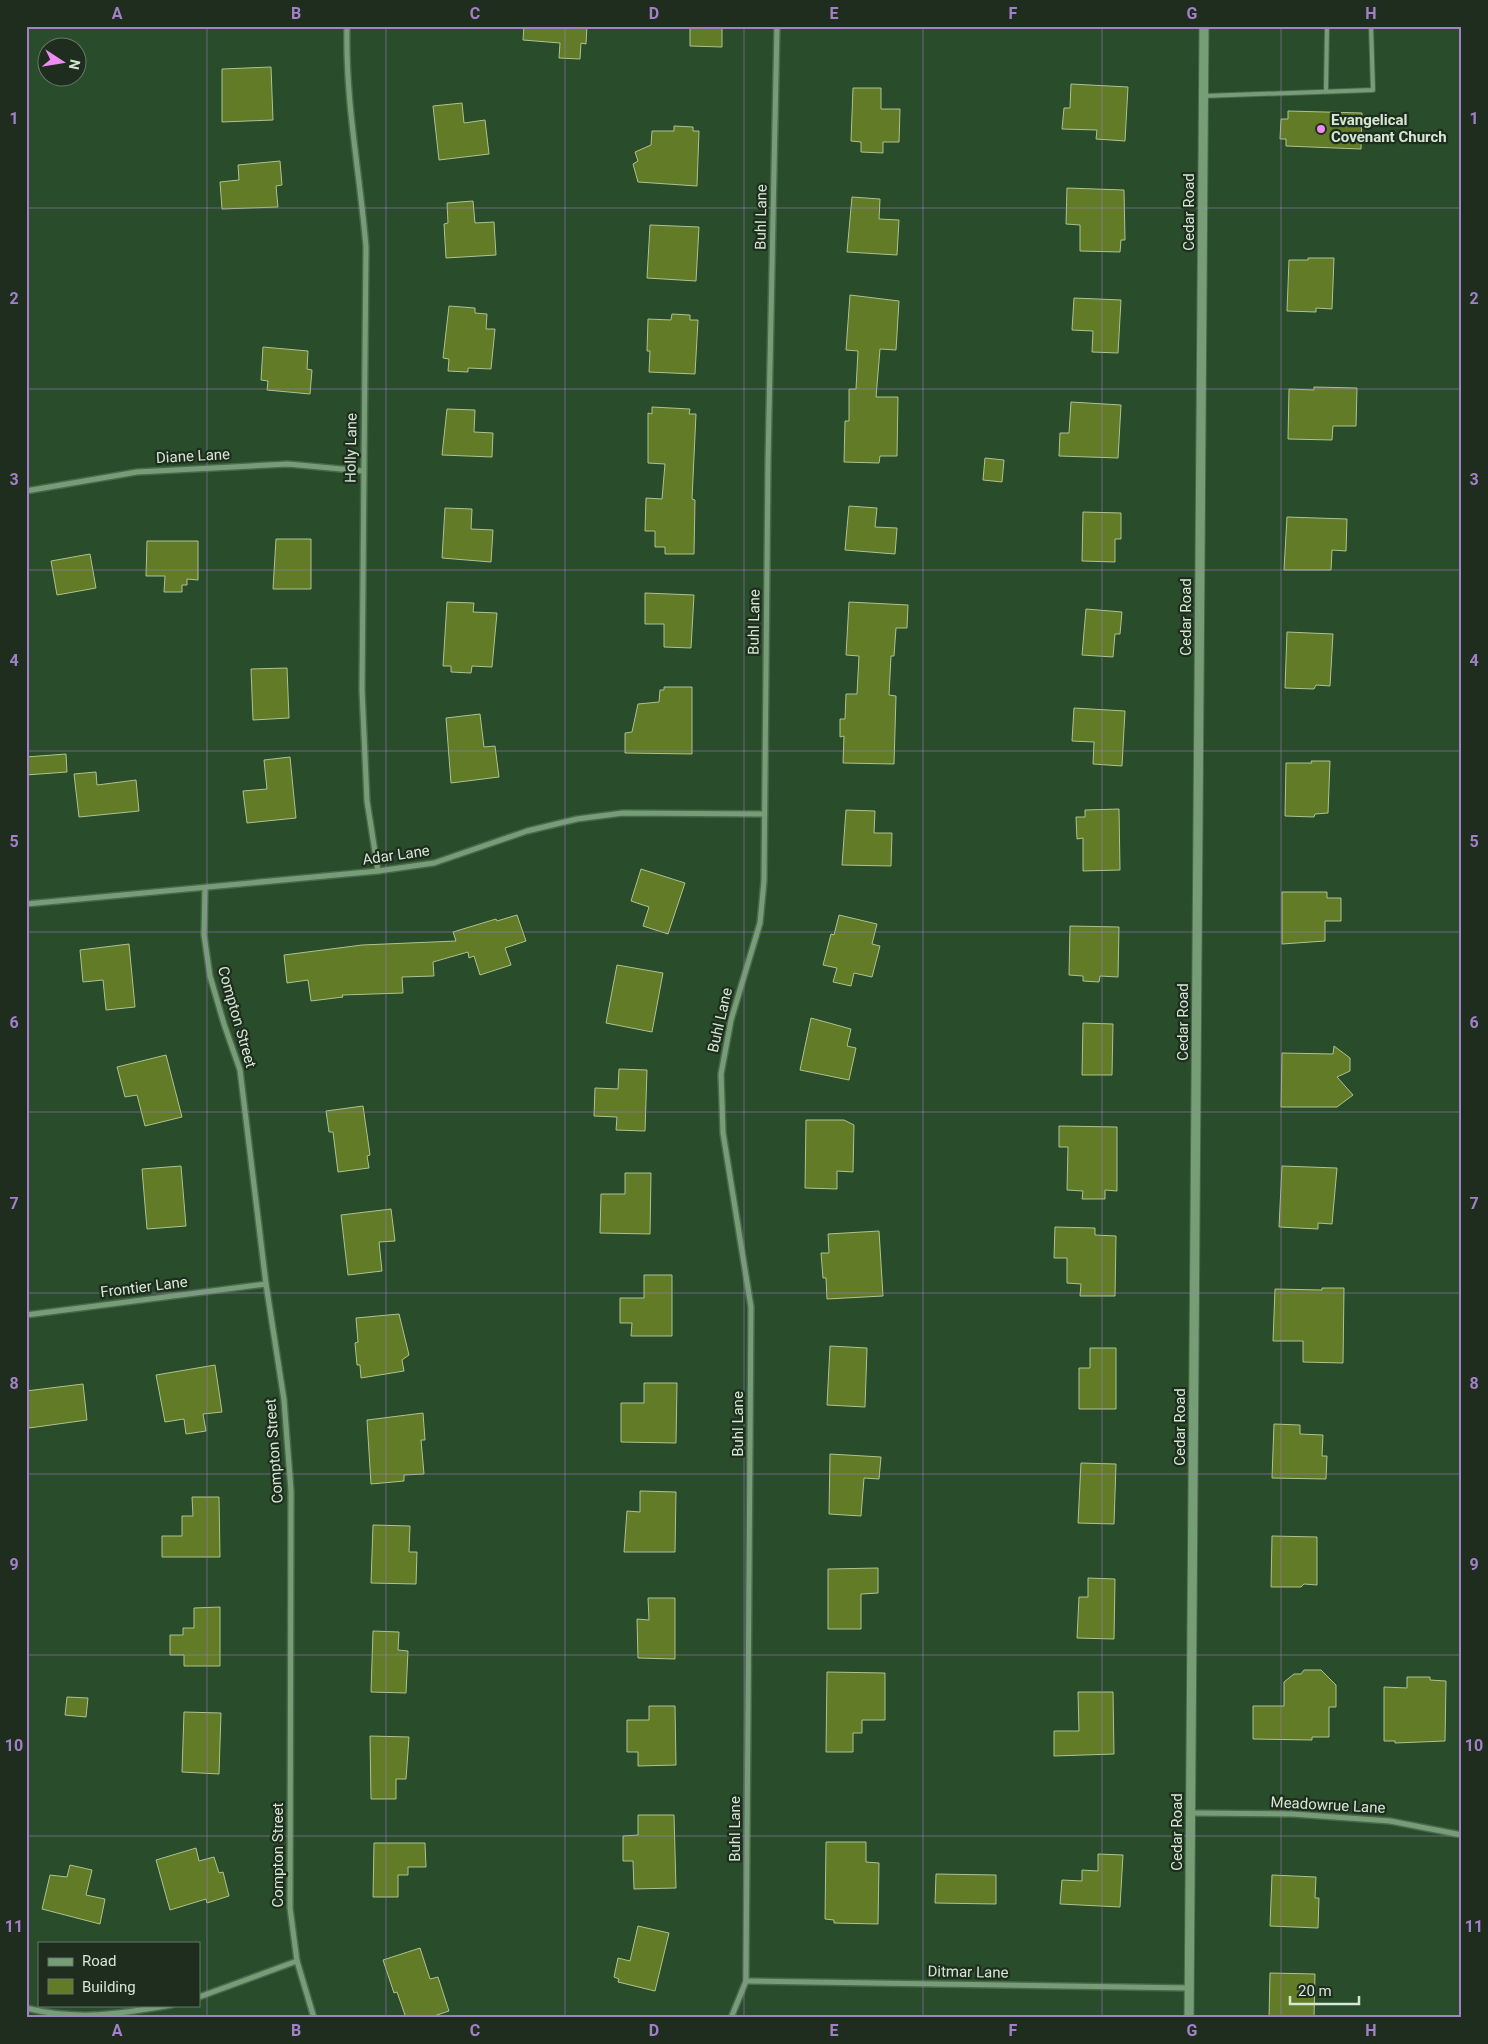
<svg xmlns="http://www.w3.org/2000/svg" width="1488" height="2044" viewBox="0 0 1488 2044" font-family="Roboto,sans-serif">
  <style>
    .building { fill: #617b27; stroke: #afc291 }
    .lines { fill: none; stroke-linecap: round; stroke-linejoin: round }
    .service-casing { stroke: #49684c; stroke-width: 6 }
    .minor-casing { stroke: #49684c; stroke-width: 8 }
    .tertiary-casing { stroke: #49684c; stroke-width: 11 }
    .service { stroke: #779d77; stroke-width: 4 }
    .minor { stroke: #779d77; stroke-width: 5 }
    .tertiary { stroke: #779d77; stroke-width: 9 }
    .grid { fill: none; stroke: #a381c8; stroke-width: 1; stroke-opacity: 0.55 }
    .poi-dot { fill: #f08bf6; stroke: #1e2d1e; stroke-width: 2 }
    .labels { text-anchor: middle; stroke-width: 4.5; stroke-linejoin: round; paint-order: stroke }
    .poi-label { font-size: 15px; font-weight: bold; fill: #d4e8d4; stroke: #1e2d1e; text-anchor: start }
    .street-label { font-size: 15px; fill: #d4e8d4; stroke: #1e2d1e }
    .neatline { fill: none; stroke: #a381c8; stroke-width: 2 }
    .grid-label { font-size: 16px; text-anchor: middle; font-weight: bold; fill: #a381c8 }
  </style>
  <rect width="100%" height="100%" fill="#294c2a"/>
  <g class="building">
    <polygon points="524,26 587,26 586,44 581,43 580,59 559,58 560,43 523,40"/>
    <polygon points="690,26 722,26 722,47 690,46"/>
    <polygon points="271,67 273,120 222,122 222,69"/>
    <polygon points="1071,84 1128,87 1125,141 1096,139 1097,130 1062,129 1064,108 1070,108"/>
    <polygon points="853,88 881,88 881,109 900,109 899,142 883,142 883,153 861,152 861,142 851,141"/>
    <polygon points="462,103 464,123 485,120 489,154 439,160 433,106"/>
    <polygon points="1288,111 1362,113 1361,149 1286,146 1286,139 1280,139 1281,119 1288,119"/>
    <polygon points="674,126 693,127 693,131 699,131 697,186 638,182 633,164 638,161 635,152 651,145 652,131 674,131"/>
    <polygon points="280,161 282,185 276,186 278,207 222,209 220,182 239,180 238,165"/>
    <polygon points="1067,188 1124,190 1125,240 1121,240 1120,252 1080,251 1080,225 1066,224"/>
    <polygon points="852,197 880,199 879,219 899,220 897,255 847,252"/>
    <polygon points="473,201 475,223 494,222 496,255 446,258 444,224 448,223 447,203"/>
    <polygon points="650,225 699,227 696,281 647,278"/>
    <polygon points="1308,258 1334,258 1332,309 1316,308 1316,312 1287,311 1289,260 1308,260"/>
    <polygon points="850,295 899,301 896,350 880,349 876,397 898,397 897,456 880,456 879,463 844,462 845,421 849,421 849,389 856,389 858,351 846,350"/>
    <polygon points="1074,298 1121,300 1118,353 1092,352 1093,331 1072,330"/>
    <polygon points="449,306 475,308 475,313 487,314 486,329 495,329 491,369 468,368 468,372 448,371 449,359 443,358"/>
    <polygon points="672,314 690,315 690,320 698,320 695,374 649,372 650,351 647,351 648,319 671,320"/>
    <polygon points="263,347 308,351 307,369 312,370 310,394 267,390 268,381 261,380"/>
    <polygon points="1314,387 1357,388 1356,426 1333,426 1332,440 1288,439 1289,389 1314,390"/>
    <polygon points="1071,402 1121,405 1118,458 1059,456 1060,433 1069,433"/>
    <polygon points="652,407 690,409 689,414 696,414 692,499 695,500 694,554 665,554 665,547 655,547 655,531 645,531 646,498 662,499 665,464 648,463 648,413 652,414"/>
    <polygon points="447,409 475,410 474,432 493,433 492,457 442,455"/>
    <polygon points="985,458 1004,460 1002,482 983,480"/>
    <polygon points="849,506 877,508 875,527 897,528 895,554 845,550"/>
    <polygon points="445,508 472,509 471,529 493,530 491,562 442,558"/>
    <polygon points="1083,512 1121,513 1121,539 1115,539 1115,562 1082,561"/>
    <polygon points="1287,517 1347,519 1346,551 1332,550 1331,570 1284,570"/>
    <polygon points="276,539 311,539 311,589 273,589"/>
    <polygon points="147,541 198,541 198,580 187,579 187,585 182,585 182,592 164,592 165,576 146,576"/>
    <polygon points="90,554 96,588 57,595 51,561"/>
    <polygon points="645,593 694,595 691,648 664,647 664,624 645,624"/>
    <polygon points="447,602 474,603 473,612 497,613 492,667 472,666 471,673 451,672 451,666 443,666"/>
    <polygon points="849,602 908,605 907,628 896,628 894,656 891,656 889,695 896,696 894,764 843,763 844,736 840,737 840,719 845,719 846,694 857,694 859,656 846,655"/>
    <polygon points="1086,609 1122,612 1120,634 1115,634 1113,657 1082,655"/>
    <polygon points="1287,632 1333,634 1330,686 1316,685 1314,689 1285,688"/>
    <polygon points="287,668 289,718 253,720 251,669"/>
    <polygon points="664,687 692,687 692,754 625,753 625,733 632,732 638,704 659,702 660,690 664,690"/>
    <polygon points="1074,708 1125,711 1122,766 1093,764 1094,742 1072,741"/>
    <polygon points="480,714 484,747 495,746 499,777 451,783 446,718"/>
    <polygon points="66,754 67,772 26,775 26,757"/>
    <polygon points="290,757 296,818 247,823 243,791 267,789 264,760"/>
    <polygon points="1311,761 1330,761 1328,813 1315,814 1314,817 1285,816 1286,763 1312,763"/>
    <polygon points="96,772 97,785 136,780 139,811 79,817 74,774"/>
    <polygon points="1119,809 1120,870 1083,871 1083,838 1077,839 1076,817 1085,817 1085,810"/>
    <polygon points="846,810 875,811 874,833 892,833 891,866 842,865"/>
    <polygon points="641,869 685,883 668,934 643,926 649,907 631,901"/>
    <polygon points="1282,892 1327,892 1327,898 1341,898 1341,921 1325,921 1325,941 1282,944"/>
    <polygon points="517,915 526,941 505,948 511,965 480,975 474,956 469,958 468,952 433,962 434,976 402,977 403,993 342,995 343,997 311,1001 308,980 287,983 284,955 362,945 456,941 453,932 496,919 497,921"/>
    <polygon points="839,915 877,924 872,944 880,946 872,977 854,973 851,986 833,982 837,968 823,965 831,934 834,935"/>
    <polygon points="1070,926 1119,927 1118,977 1100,976 1099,982 1083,981 1083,976 1069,975"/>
    <polygon points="129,944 135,1007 106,1010 103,980 83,982 80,950"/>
    <polygon points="617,965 663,973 652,1032 606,1023"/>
    <polygon points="811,1018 851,1029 847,1046 856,1048 849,1080 800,1070"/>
    <polygon points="1083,1023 1113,1024 1112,1075 1082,1075"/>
    <polygon points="1334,1046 1350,1058 1350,1071 1337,1077 1353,1095 1337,1107 1281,1107 1282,1053 1333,1054"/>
    <polygon points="166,1055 182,1117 145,1126 137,1095 125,1097 117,1067"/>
    <polygon points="619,1069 647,1070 645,1131 616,1130 617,1117 594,1116 595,1088 618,1089"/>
    <polygon points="363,1106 370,1155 367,1156 369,1168 338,1172 333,1132 329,1132 326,1111"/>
    <polygon points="806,1120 844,1120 854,1125 853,1172 837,1171 837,1189 805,1188"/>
    <polygon points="1059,1126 1117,1127 1117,1191 1105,1190 1105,1199 1082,1199 1083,1191 1067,1190 1068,1147 1059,1147"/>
    <polygon points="181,1166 186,1226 147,1229 142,1169"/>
    <polygon points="1282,1166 1337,1168 1332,1224 1318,1223 1318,1229 1279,1227"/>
    <polygon points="625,1173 651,1173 650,1234 600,1233 601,1194 625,1194"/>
    <polygon points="391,1209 395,1241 379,1242 382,1271 348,1275 341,1215"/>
    <polygon points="1055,1227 1095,1228 1095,1235 1116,1236 1115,1296 1080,1296 1081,1284 1067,1283 1067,1258 1054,1258"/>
    <polygon points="879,1231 883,1296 827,1299 826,1278 823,1278 821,1253 829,1253 828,1234"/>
    <polygon points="644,1275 672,1275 672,1336 631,1336 632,1323 620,1323 620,1298 644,1298"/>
    <polygon points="1322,1288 1344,1288 1343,1363 1303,1362 1303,1341 1273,1341 1275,1289 1322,1290"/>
    <polygon points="399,1314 409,1355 402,1360 404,1371 361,1378 360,1365 357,1365 355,1343 358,1342 356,1318"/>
    <polygon points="830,1346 867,1348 865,1407 827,1405"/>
    <polygon points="1090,1348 1116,1348 1116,1409 1079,1409 1079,1368 1090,1368"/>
    <polygon points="215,1365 222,1412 203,1414 206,1431 186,1434 184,1419 165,1422 156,1375"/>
    <polygon points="644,1383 677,1383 676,1443 621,1442 621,1403 644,1403"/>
    <polygon points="83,1384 87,1420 29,1428 26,1416 26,1391"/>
    <polygon points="423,1413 425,1440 421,1440 424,1474 404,1475 404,1481 371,1484 367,1420"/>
    <polygon points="1274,1424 1300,1425 1300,1434 1323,1435 1322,1456 1327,1456 1326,1479 1272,1478"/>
    <polygon points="830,1454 881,1457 879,1479 864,1478 861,1516 829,1514"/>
    <polygon points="1081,1463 1116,1464 1114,1524 1078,1523"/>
    <polygon points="640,1491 676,1492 675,1552 624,1552 627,1511 640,1512"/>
    <polygon points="192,1497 219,1497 220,1557 162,1557 162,1536 182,1536 182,1516 193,1516"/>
    <polygon points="373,1525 410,1526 409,1552 417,1552 416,1584 371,1583"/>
    <polygon points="1272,1536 1317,1537 1317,1585 1304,1584 1301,1587 1271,1587"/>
    <polygon points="878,1568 878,1593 861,1594 861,1629 828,1629 828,1569"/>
    <polygon points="1088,1578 1115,1579 1114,1639 1077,1638 1079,1597 1088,1597"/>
    <polygon points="648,1598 675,1598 675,1659 638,1658 637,1619 649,1620"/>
    <polygon points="220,1607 220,1666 184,1666 184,1655 170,1655 170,1635 183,1635 183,1628 194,1628 194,1608"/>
    <polygon points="373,1631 399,1632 398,1650 408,1651 406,1693 371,1692"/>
    <polygon points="1304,1670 1321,1670 1336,1685 1336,1707 1329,1707 1329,1737 1312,1737 1312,1740 1253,1739 1253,1706 1284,1706 1284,1682 1294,1674 1301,1674"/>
    <polygon points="827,1672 885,1673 885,1720 862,1720 862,1733 853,1733 853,1752 826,1752"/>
    <polygon points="1407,1677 1430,1677 1430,1680 1446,1681 1445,1741 1395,1743 1395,1741 1384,1741 1384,1687 1407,1688"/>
    <polygon points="1078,1692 1113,1692 1114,1754 1054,1756 1054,1731 1079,1731"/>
    <polygon points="67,1697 88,1698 86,1717 65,1715"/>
    <polygon points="649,1706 675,1706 676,1765 638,1766 638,1752 627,1752 627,1720 649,1720"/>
    <polygon points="184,1712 221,1713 219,1774 182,1772"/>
    <polygon points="370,1736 409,1737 406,1779 396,1779 396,1799 371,1799"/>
    <polygon points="638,1815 674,1815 676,1888 634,1889 633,1861 623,1861 623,1836 638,1835"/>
    <polygon points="826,1842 866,1842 866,1862 879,1863 878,1924 834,1923 834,1920 825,1919"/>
    <polygon points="374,1843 425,1843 426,1867 408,1867 408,1875 398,1875 398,1897 373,1897"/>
    <polygon points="196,1848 199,1861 214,1857 219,1873 223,1872 229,1896 207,1903 206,1899 170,1910 156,1860"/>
    <polygon points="1098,1854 1123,1855 1120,1907 1060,1904 1062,1880 1082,1881 1082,1870 1098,1871"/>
    <polygon points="70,1865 92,1870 86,1895 105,1899 100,1924 42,1909 50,1875 67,1877"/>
    <polygon points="936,1874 996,1875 996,1904 935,1903"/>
    <polygon points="1272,1875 1316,1877 1315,1898 1319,1898 1318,1928 1270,1926"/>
    <polygon points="638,1926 669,1933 655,1991 618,1982 619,1979 614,1977 618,1958 630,1961"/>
    <polygon points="420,1948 430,1979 438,1977 449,2011 428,2018 406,2018 397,1992 394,1993 383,1960"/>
    <polygon points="1270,1973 1315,1974 1314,2018 1269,2018"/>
  </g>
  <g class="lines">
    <g class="service-casing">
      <g id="service">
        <polyline points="1326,90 1327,26"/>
        <polyline points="1203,96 1373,90 1371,26"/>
      </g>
    </g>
    <g class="minor-casing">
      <g id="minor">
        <path d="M347 26C345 100 360 174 366 247L362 690 367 801 378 871"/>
        <polyline points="26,491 137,472 288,464 363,471"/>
        <polyline points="205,888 204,935 210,976 224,1024 240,1070 266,1284 284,1400 291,1491 290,1908 297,1961 314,2018"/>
        <polyline points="26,904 378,871 434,863 527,831 577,819 623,813 764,814"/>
        <polyline points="26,1315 266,1284"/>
        <polyline points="1191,1813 1293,1814 1390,1821 1462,1835"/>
        <polyline points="746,1981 1190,1988"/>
        <polyline points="199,1997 297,1961"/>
        <path d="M26 2008C77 2021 120 2014 171 2005"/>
        <polyline points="731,2018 746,1981 751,1307 723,1133 721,1074 731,1020 760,923 764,881 768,461 777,26"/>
      </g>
    </g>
    <g class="tertiary-casing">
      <polyline id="tertiary" points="1189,2018 1204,26"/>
    </g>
    <use href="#service" class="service"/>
    <use href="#minor" class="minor"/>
    <use href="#tertiary" class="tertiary"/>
  </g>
  <path class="grid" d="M207 26V2018M386 26V2018M565 26V2018M744 26V2018M923 26V2018M1102 26V2018M1281 26V2018M26 208H1462M26 389H1462M26 570H1462M26 751H1462M26 932H1462M26 1112H1462M26 1293H1462M26 1474H1462M26 1655H1462M26 1836H1462"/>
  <circle class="poi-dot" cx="1321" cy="129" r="5"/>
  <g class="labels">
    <g class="poi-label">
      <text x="1331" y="125">Evangelical<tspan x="1331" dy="17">Covenant Church</tspan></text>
    </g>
    <g class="street-label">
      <text transform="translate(1189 212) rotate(-90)" y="5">Cedar Road</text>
      <text transform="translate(761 217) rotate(-89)" y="5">Buhl Lane</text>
      <text transform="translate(351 448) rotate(-89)" y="5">Holly Lane</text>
      <text transform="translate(193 456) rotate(-3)" y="5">Diane Lane</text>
      <text transform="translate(1186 617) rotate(-90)" y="5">Cedar Road</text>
      <text transform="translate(754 622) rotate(-89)" y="5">Buhl Lane</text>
      <text transform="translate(396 855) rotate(-8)" y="5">Adar Lane</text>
      <text transform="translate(237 1017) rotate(74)" y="5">Compton Street</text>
      <text transform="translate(720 1020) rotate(-77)" y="5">Buhl Lane</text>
      <text transform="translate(1183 1022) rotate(-90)" y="5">Cedar Road</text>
      <text transform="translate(144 1287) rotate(-7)" y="5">Frontier Lane</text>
      <text transform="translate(738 1424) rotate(-90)" y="5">Buhl Lane</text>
      <text transform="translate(1180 1427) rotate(-90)" y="5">Cedar Road</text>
      <text transform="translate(274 1451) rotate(-94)" y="5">Compton Street</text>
      <text transform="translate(1328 1805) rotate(3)" y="5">Meadowrue Lane</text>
      <text transform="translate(735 1829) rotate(-90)" y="5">Buhl Lane</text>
      <text transform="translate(1177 1832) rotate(-90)" y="5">Cedar Road</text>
      <text transform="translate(278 1855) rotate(-90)" y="5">Compton Street</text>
      <text transform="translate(968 1972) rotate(1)" y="5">Ditmar Lane</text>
    </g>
  </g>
  <rect width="1488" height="2044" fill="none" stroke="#1e2d1e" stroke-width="55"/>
  <rect x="38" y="1942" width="162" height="65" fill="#1e2d1e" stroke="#677867"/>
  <rect x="48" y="1958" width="25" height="8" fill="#779d77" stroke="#677867"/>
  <text x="82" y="1966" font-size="15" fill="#d4e8d4">Road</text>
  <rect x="48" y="1979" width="25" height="15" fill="#617b27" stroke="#677867"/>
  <text x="82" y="1992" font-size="15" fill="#d4e8d4">Building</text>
  <g transform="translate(62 62) rotate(102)"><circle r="24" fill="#1e2d1e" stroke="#677867"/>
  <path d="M0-4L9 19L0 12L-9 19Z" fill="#f08bf6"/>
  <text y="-8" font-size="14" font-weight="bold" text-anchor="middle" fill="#d4e8d4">N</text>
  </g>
  <path d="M1290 1996v8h69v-8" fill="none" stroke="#d4e8d4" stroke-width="2.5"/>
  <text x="1298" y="1996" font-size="15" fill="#d4e8d4" stroke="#1e2d1e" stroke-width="4" paint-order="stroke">20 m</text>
  <rect x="28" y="28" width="1432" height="1988" class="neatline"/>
  <g class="grid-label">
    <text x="117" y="19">A</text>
    <text x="296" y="19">B</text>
    <text x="475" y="19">C</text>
    <text x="654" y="19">D</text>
    <text x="834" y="19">E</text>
    <text x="1013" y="19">F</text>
    <text x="1192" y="19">G</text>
    <text x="1371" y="19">H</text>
    <text x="14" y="124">1</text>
    <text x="1474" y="124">1</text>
    <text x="14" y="304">2</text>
    <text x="1474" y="304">2</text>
    <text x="14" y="485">3</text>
    <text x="1474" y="485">3</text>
    <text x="14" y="666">4</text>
    <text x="1474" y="666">4</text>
    <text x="14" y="847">5</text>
    <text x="1474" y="847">5</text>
    <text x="14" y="1028">6</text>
    <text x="1474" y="1028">6</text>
    <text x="14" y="1209">7</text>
    <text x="1474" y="1209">7</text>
    <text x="14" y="1389">8</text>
    <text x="1474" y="1389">8</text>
    <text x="14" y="1570">9</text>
    <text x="1474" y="1570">9</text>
    <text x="14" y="1751">10</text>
    <text x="1474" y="1751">10</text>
    <text x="14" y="1932">11</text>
    <text x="1474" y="1932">11</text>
    <text x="117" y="2036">A</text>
    <text x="296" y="2036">B</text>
    <text x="475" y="2036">C</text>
    <text x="654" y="2036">D</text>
    <text x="834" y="2036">E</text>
    <text x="1013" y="2036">F</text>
    <text x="1192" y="2036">G</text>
    <text x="1371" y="2036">H</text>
  </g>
</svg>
